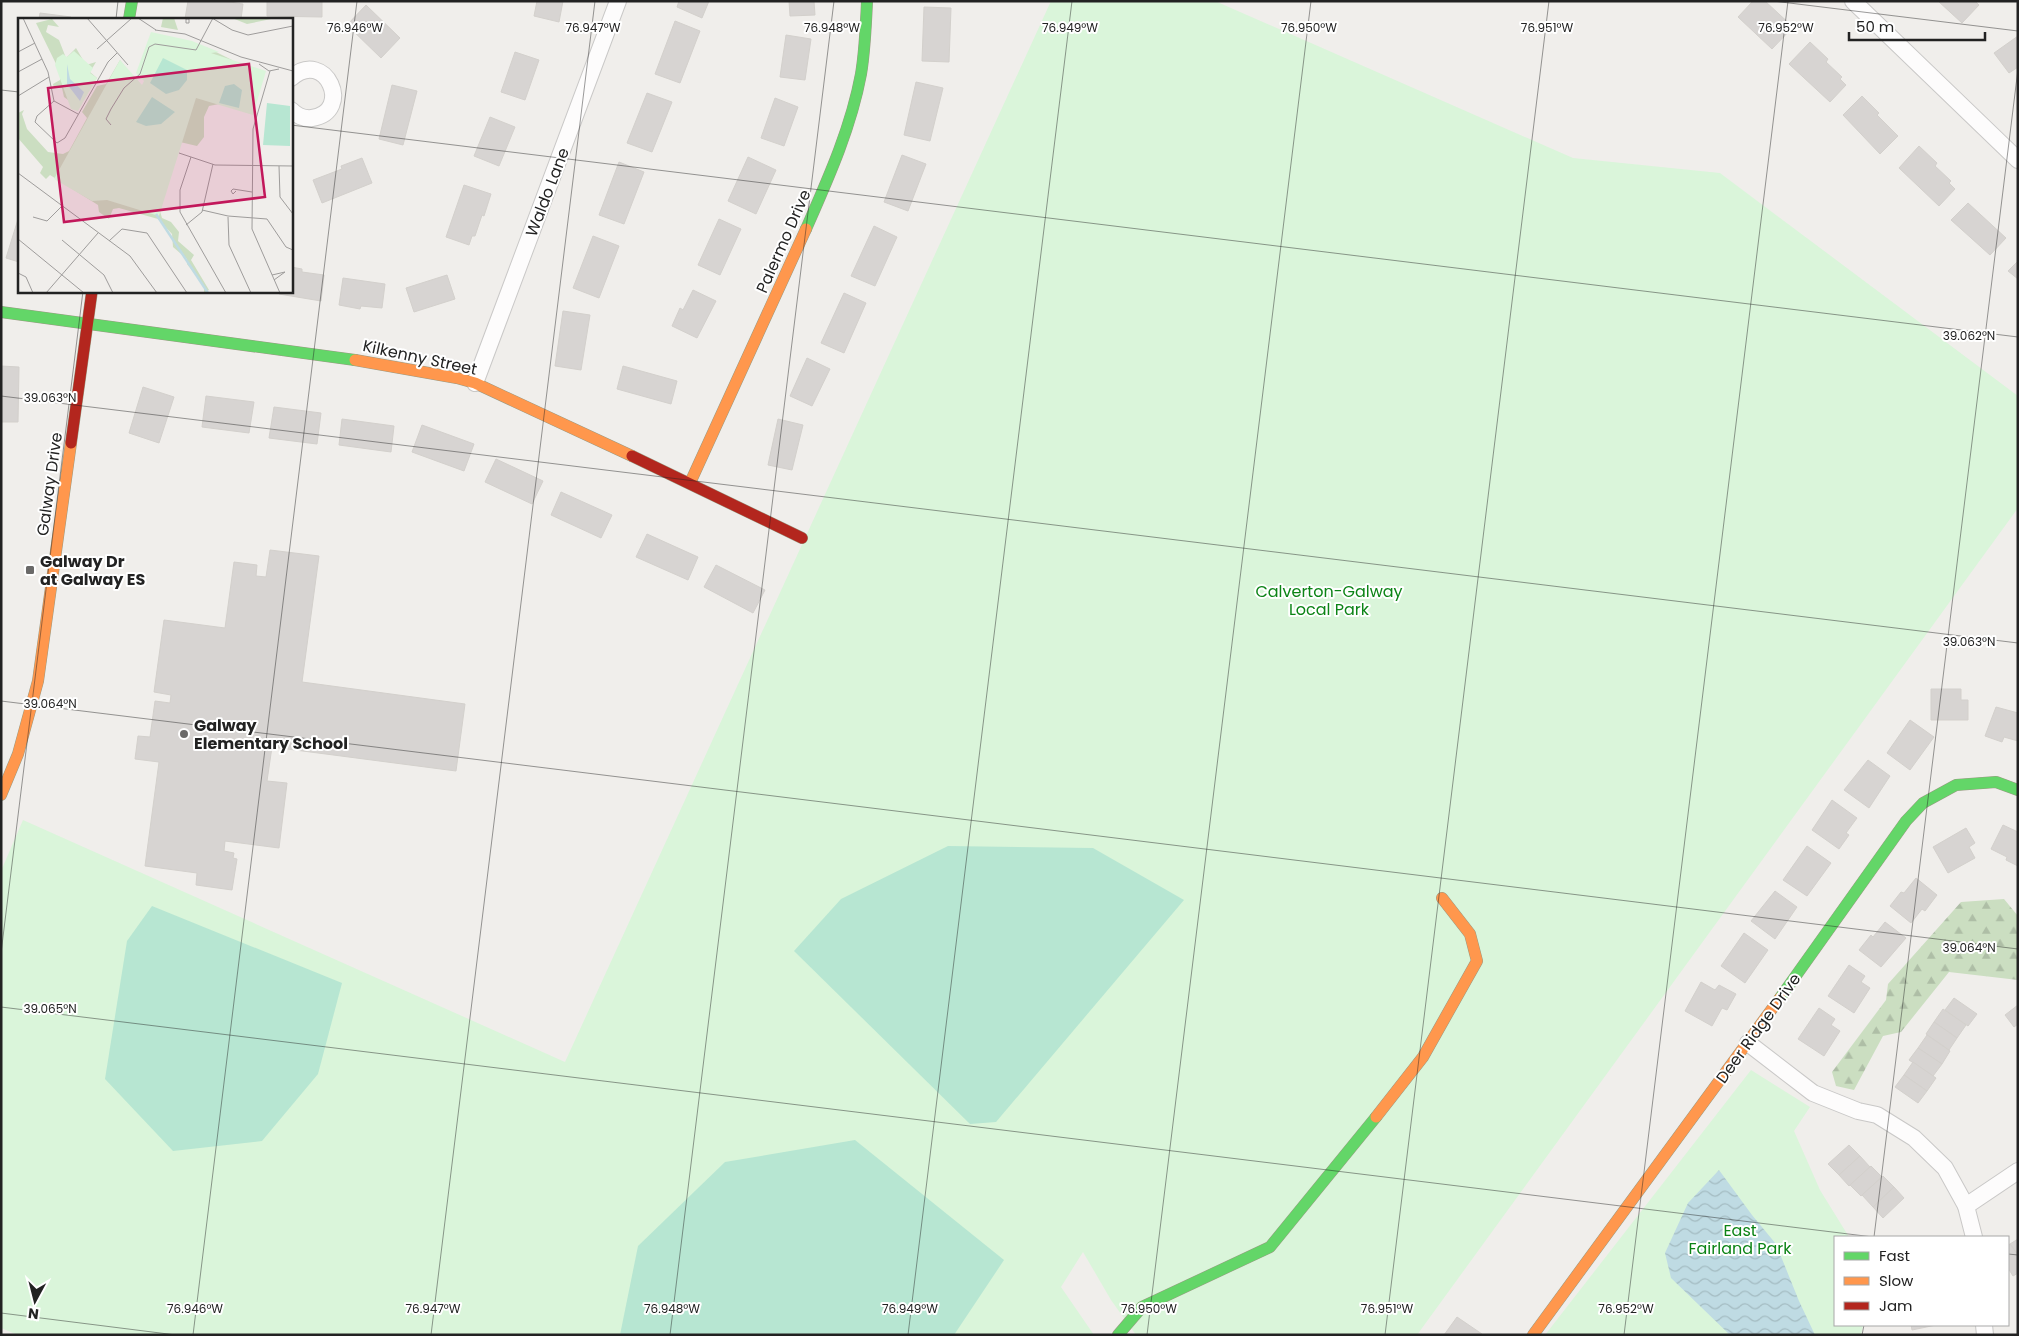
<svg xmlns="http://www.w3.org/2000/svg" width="2019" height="1336" viewBox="0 0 2019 1336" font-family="Poppins,sans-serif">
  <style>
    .forest { fill: url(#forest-firs) }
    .park { fill: #daf5da }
    .pitch { fill: #b7e6d2 }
    .water { fill: url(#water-waves) }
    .building { fill: #d7d4d2; stroke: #d3d0cc }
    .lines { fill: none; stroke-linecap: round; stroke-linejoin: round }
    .street-casing { stroke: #c9c8c7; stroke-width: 18 }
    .fast-casing { stroke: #999a82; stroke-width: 12 }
    .slow-casing { stroke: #999a82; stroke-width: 12 }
    .jam-casing { stroke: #999a82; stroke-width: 12 }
    .street { stroke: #fdfcfc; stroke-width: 16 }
    .fast { stroke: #63d668; stroke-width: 11 }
    .slow { stroke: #ff974d; stroke-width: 11 }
    .jam { stroke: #b3261e; stroke-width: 11 }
    .ticks { fill: none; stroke: #222; stroke-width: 1; stroke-opacity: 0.45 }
    .poi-dot { fill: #6a6968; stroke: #fff; stroke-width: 2 }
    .labels { text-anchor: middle; stroke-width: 4; stroke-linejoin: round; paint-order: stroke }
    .street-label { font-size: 16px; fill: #222; stroke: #fff }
    .poi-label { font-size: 16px; font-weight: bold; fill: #222; stroke: #fff; text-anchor: start }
    .park-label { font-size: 16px; fill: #0c8416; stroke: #fff }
    .inset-river { fill: none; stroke: #bfdbe3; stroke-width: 2.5 }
    .inset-road { fill: none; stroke: #9e9c9b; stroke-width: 1 }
    .view { fill: #c2185b; fill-opacity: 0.15; stroke: #c2185b; stroke-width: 2.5 }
    .inset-edge { fill: none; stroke: #222; stroke-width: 2.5 }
    .ticks-label { font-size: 12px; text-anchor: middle; fill: #222; stroke: #fff; stroke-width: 4; stroke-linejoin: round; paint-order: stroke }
  </style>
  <defs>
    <pattern id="forest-firs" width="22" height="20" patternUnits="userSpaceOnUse" patternTransform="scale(1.25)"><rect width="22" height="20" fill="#cbdec1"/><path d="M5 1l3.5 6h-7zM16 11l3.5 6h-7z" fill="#aebea6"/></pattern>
    <pattern id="water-waves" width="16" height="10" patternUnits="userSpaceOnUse" patternTransform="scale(1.25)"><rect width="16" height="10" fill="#bfdbe3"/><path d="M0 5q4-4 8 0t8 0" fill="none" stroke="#a4bcc2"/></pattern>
  </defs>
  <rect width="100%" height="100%" fill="#f0eeeb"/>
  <polygon class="forest" points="2004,899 2018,916 2018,980 1949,972 1901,1032 1883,1036 1854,1090 1836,1086 1832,1072 1886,1000 1888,984 1961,902"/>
  <g class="park">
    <polygon points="1051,1 1215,1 1573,158 1720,173 2018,396 2018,508 1417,1335 1136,1335 1111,1300 1083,1252 1061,1287 1094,1335 18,1335 1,1328 1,871 23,820 565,1062"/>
    <polygon points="1751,1070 1810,1107 1794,1131 1820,1190 1849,1237 1835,1237 1835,1325 1863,1325 1861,1335 1545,1335"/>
  </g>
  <g class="pitch">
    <polygon points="948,846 1093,848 1184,900 996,1122 970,1124 794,951 841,899"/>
    <polygon points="152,906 342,983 318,1074 262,1141 173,1151 105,1079 127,941"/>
    <polygon points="855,1140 1004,1260 954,1335 620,1335 638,1246 725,1162"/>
  </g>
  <polygon class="water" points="1719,1170 1752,1215 1776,1244 1799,1301 1815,1335 1730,1335 1671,1278 1665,1253 1688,1203"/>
  <g class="building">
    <polygon points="188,1 223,1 243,4 241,19 185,19"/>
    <polygon points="267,1 322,1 322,17 267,16"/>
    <polygon points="537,1 563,1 559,22 534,16"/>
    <polygon points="679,1 709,1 702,18 677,7"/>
    <polygon points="789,1 814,1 815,15 790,16"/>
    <polygon points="1753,1 1765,1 1793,27 1772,49 1738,17"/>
    <polygon points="1938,1 1975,1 1979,5 1962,23"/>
    <polygon points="366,5 400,38 381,58 347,25"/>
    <polygon points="924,7 951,8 949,62 922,61"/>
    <polygon points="40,13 71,17 71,19 39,19"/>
    <polygon points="675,21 700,31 680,83 655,74"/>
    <polygon points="786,35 811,39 805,80 780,77"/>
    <polygon points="2018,36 2018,67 2009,73 1994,53"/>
    <polygon points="1810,42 1828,59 1826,62 1842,77 1840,79 1846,85 1830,102 1789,64"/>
    <polygon points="515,52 539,60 525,100 501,92"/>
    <polygon points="916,82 943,88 930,141 904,135"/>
    <polygon points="392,85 417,91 403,145 379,139"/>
    <polygon points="647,93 672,102 652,152 627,143"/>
    <polygon points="1862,96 1879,113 1877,115 1898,136 1880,154 1843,115"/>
    <polygon points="775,98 798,107 784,146 761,138"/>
    <polygon points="490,117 515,127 499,166 474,156"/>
    <polygon points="1919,146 1937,163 1935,166 1951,181 1949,183 1955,189 1939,206 1899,168"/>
    <polygon points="902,155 926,164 908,211 884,202"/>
    <polygon points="748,157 776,170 756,214 728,201"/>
    <polygon points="362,158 372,183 322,203 313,180 342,169 341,166"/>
    <polygon points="619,162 644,172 624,224 599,215"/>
    <polygon points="464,185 491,194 484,216 482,215 475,236 472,236 469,245 446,237"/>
    <polygon points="1968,203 2006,238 1990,255 1951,220"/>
    <polygon points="19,216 19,262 6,258"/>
    <polygon points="719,219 741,229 720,275 698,265"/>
    <polygon points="874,226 897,237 875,286 851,276"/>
    <polygon points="593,236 619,246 599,298 573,288"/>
    <polygon points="2018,261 2018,279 2008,271"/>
    <polygon points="291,267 302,269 302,272 324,275 321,301 279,294 279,291 291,291"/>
    <polygon points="447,275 455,299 414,312 406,288"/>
    <polygon points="343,278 385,284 382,308 361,306 360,309 339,305"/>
    <polygon points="693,290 716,301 697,338 672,326 680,308 683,310"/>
    <polygon points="844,293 866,303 844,353 821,343"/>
    <polygon points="563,311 590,315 581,370 555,366"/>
    <polygon points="807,358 830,369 812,406 790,396"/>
    <polygon points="1,366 19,367 18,422 1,422"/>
    <polygon points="623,366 677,381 671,404 617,389"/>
    <polygon points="143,387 174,397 159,443 129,433"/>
    <polygon points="206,396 254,402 249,433 202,427"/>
    <polygon points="274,407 321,413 317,444 269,438"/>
    <polygon points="342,419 394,426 391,452 339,445"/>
    <polygon points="778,419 803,425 792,470 768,465"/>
    <polygon points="422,425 474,444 464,471 412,452"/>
    <polygon points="496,459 543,481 532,504 485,482"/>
    <polygon points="561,492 612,515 601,538 551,515"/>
    <polygon points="647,534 698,557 688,580 636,557"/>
    <polygon points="270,550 319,556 302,682 465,704 456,771 272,747 267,781 287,783 279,848 225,841 224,851 234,853 233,858 237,859 232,890 196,885 197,873 145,866 159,762 135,759 138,736 150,737 155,701 170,703 171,695 154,692 164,620 225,628 234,562 257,565 256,576 266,577"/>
    <polygon points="716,565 765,590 753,613 704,587"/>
    <polygon points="1931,689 1961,689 1961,700 1968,700 1968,720 1931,720"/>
    <polygon points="1996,707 2018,713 2018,741 2004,737 2002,742 1985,736"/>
    <polygon points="1910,720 1934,737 1910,770 1887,753"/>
    <polygon points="1868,760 1890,776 1869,808 1844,790"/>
    <polygon points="1832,800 1857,818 1846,833 1849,835 1839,849 1812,830"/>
    <polygon points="2003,825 2018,832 2018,866 2006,860 2007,857 1991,849"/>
    <polygon points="1966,828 1975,843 1969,847 1975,858 1948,873 1933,847"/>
    <polygon points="1807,846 1831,863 1807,896 1783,880"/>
    <polygon points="1916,878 1937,895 1925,911 1922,909 1911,923 1890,906 1901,892 1904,893"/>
    <polygon points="1775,891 1797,907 1775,939 1751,921"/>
    <polygon points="1885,922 1906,938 1881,967 1859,950 1871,935 1873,937"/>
    <polygon points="1744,933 1768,950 1745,983 1721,966"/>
    <polygon points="1849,965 1865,976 1861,982 1870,988 1854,1013 1828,996"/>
    <polygon points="1701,982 1715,990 1719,985 1736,994 1727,1010 1722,1008 1712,1026 1685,1011"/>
    <polygon points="1954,998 1977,1014 1968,1026 1945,1010"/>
    <polygon points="2018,1005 2018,1024 2014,1027 2005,1015"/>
    <polygon points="1819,1008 1835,1019 1831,1025 1840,1031 1824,1056 1798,1039"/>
    <polygon points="1943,1009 1966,1025 1957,1038 1934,1022"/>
    <polygon points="1934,1022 1957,1038 1949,1050 1926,1034"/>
    <polygon points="1927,1035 1950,1051 1942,1064 1918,1048"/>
    <polygon points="1918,1048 1942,1064 1933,1076 1909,1060"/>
    <polygon points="1913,1062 1936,1078 1927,1091 1904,1075"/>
    <polygon points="1904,1075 1927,1091 1918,1103 1895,1087"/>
    <polygon points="1849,1145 1860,1156 1839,1175 1828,1164"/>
    <polygon points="1860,1156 1870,1167 1849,1186 1839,1175"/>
    <polygon points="1871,1166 1882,1177 1861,1196 1850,1185"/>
    <polygon points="1883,1176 1894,1187 1873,1207 1862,1195"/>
    <polygon points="1894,1187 1904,1198 1883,1218 1873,1207"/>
    <polygon points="2018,1239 2018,1255 2010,1244"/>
    <polygon points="2010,1244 2018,1255 2018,1273 2013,1276 2008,1268 2008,1245"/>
    <polygon points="1457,1317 1482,1334 1482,1335 1444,1335"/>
    <polygon points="1911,1325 1936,1325 1912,1330"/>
  </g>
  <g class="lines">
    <g class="street-casing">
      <g id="street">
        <polyline points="1853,1 2018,160"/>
        <path d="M291 78C326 47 354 112 312 118 304 119 296 115 291 110"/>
        <polyline points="475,383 618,1"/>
        <polyline points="1748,1043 1813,1093 1858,1111 1877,1115 1914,1138 1945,1168 1966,1206 1974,1237"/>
        <polyline points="1966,1206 2018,1171"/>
        <polyline points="1984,1325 1985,1335"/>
      </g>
    </g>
    <g class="fast-casing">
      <g id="fast">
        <polyline points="129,19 132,1"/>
        <path d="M806 229C828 179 851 128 861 74 865 50 866 25 867 1"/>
        <polyline points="1,312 355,360"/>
        <polyline points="1780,998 1906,821 1923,803 1956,785 1996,782 2018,790"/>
        <polyline points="1118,1335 1142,1307 1270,1247 1376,1117"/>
      </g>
    </g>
    <g class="slow-casing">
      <g id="slow">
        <polyline points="355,360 457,378 475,383 632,456"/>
        <polyline points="690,483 806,229"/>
        <polyline points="1,795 18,754 38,681 71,443"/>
        <polyline points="1376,1117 1423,1057 1477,961 1470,934 1442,898"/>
        <polyline points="1533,1335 1780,998"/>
      </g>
    </g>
    <g class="jam-casing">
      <g id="jam">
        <polyline points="71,443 92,291"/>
        <polyline points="632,456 802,538"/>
      </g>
    </g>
    <use href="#street" class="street"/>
    <use href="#fast" class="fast"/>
    <use href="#slow" class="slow"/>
    <use href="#jam" class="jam"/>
  </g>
  <path class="ticks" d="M1773 1 2018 31M116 19 118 1M1 90 19 92M291 125 2018 337M1 396 2018 643M1 701 2018 949M1 953 83 291M1 1007 1873 1237M1874 1237 2018 69M2008 1254 2018 1255M1 1313 176 1335M193 1335 357 1M431 1335 595 1M670 1335 834 1M908 1335 1072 1M1147 1335 1311 1M1385 1335 1549 1M1624 1335 1788 1M1862 1335 1864 1325"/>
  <g class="poi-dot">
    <rect x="25" y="565" width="10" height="10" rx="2.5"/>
    <circle cx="184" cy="734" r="5"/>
  </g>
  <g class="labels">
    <g class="street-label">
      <text transform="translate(547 192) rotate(-69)" y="6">Waldo Lane</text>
      <text transform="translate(783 241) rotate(-66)" y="6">Palermo Drive</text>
      <text transform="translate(420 357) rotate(12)" y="6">Kilkenny Street</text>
      <text transform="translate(49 484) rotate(-82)" y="6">Galway Drive</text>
      <text transform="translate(1758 1028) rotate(-54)" y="6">Deer Ridge Drive</text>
    </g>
    <g class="poi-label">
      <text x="40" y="567">Galway Dr<tspan x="40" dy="18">at Galway ES</tspan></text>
      <text x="194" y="731">Galway<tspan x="194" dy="18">Elementary School</tspan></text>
    </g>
    <g class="park-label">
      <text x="1329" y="597">Calverton-Galway<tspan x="1329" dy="18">Local Park</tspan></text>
      <text x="1740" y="1236">East<tspan x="1740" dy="18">Fairland Park</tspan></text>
    </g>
  </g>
  <g transform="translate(18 18)">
    <rect width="275" height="275" fill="#f0eeeb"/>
    <path d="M145 0H156L160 12 143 9ZM214 0H258L229 6ZM34 1 41 9 30 7 28 14 41 22 48 40 58 30 68 47 78 44 72 54 79 60 56 88H52L53 84 46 79 44 70H36L35 66 42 62V54L18 5ZM188 29 214 42 201 86 191 88 186 99V119L179 128 162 124 142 193 144 200 153 204 161 214 160 223 176 237 173 242 191 272 186 275V268L169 246V241L155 229 154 216 140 201 101 190 95 191 91 201 81 194 80 187 32 157 28 161 22 155 25 149 0 120V95L6 92 4 96 9 111 30 134 45 136 51 133 69 100 64 94 79 68 88 66 102 42 115 60 88 90Z" fill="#cbdec1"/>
    <path d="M133 14 174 23 201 34 193 35 248 53 235 97 178 80 141 198 89 182 74 183 36 161 102 42 124 67 126 63 118 55ZM56 33 75 50 72 55 79 60 60 93 53 91 37 47 39 40 45 36 49 39Z" fill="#daf5da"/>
    <path d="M145 40 169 52V62L161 72 148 76 132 65ZM216 66 224 72 221 90 201 85 207 68ZM134 79 157 94 143 106 128 108 118 104ZM249 85 272 88V128L245 127Z" fill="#b7e6d2"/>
    <path d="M49 46 52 61 66 74 62 83 49 66Z" fill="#bfdbe3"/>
    <path class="inset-river" d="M138 196 190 275"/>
    <path class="inset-road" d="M5 0 30 54 36 83 60 96M69 0 110 47M120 0 138 12M194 0 214 12 230 17 275 8M171 1H168V5H171V0M137 12 167 16 223 39 275 53M79 31 114 0M0 34 17 25M241 46 251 53 261 51M252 53 235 111 234 211 262 275M0 54 24 41M0 78 31 59M36 83 19 98 17 104 39 125 47 120 90 44 99 35M93 107 88 101 93 91 106 70 122 56 131 29 137 26 178 32 195 0M161 135 197 147 275 148M173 139 162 172V194L208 275M261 148 262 179 275 196M0 155 112 238 139 275M218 173 215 176 213 173 215 171 234 174M184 192 210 198 249 201 268 229 275 232M15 199 29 203 44 188M210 199 211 227 233 275M168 207 184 194 195 146M0 221 66 275M44 222 86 257 95 275M91 223 104 211 129 215 169 275M0 255 8 259 15 275M254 257 267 254 256 262M28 275 80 215"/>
    <path class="view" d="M231 46 247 179 46 204 30 70Z"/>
    <rect width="275" height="275" class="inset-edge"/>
  </g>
  <g class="ticks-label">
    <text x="355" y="32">76.946°W</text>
    <text x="593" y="32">76.947°W</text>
    <text x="832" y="32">76.948°W</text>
    <text x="1070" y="32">76.949°W</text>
    <text x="1309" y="32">76.950°W</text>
    <text x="1547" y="32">76.951°W</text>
    <text x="1786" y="32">76.952°W</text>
    <text x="1969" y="340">39.062°N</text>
    <text x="50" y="402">39.063°N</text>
    <text x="1969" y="646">39.063°N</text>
    <text x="50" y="708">39.064°N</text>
    <text x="1969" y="952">39.064°N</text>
    <text x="50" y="1013">39.065°N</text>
    <text x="195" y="1313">76.946°W</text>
    <text x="433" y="1313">76.947°W</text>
    <text x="672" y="1313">76.948°W</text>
    <text x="910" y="1313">76.949°W</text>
    <text x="1149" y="1313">76.950°W</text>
    <text x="1387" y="1313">76.951°W</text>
    <text x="1626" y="1313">76.952°W</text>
  </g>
  <rect width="2019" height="1336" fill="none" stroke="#222222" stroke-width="5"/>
  <rect x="1834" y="1236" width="175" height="90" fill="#ffffff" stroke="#a7a7a7"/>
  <rect x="1844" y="1252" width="25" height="8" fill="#63d668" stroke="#a7a7a7"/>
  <text x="1879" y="1261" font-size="15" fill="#222222">Fast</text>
  <rect x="1844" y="1277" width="25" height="8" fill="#ff974d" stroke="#a7a7a7"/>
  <text x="1879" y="1286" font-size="15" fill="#222222">Slow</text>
  <rect x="1844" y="1302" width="25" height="8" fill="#b3261e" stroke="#a7a7a7"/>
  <text x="1879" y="1311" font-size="15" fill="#222222">Jam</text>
  <g transform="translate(35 1301) rotate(187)" stroke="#ffffff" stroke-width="4" paint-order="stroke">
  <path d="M0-4L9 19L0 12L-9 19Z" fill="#222222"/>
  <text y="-8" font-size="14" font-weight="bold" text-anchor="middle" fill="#222222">N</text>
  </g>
  <path d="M1849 32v8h136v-8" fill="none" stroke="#222222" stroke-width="2.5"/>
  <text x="1856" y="32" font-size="15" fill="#222222" stroke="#ffffff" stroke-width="4" paint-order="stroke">50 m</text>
</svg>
